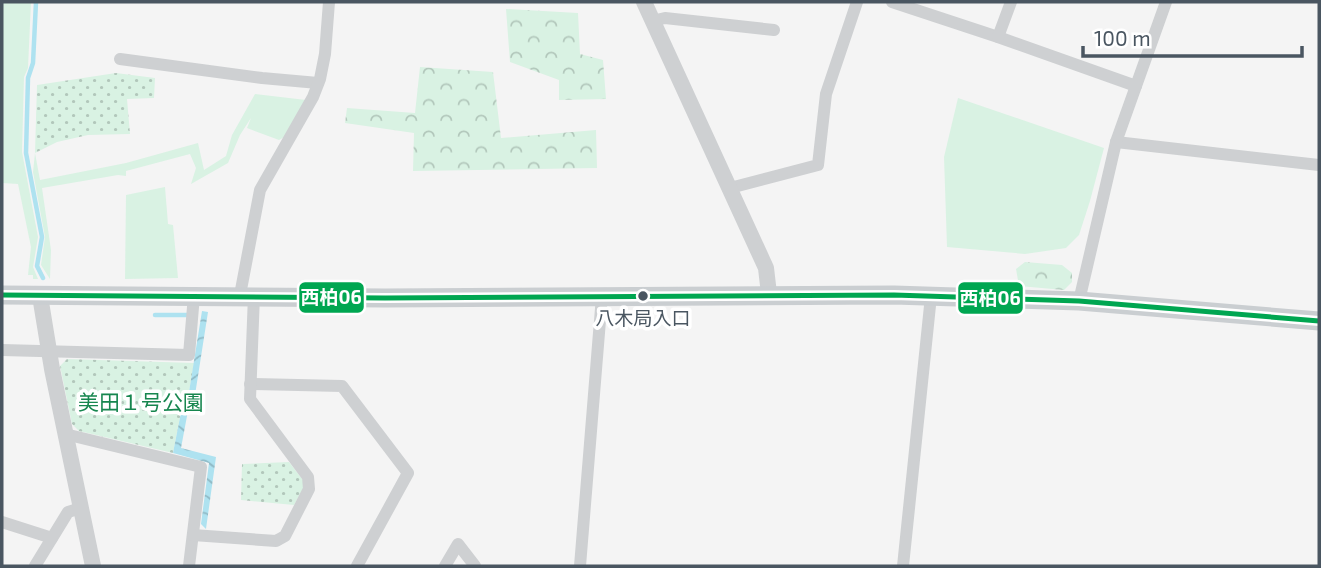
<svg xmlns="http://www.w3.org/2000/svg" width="1321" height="568" viewBox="0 0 1321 568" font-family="'Exo 2','Noto Sans JP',sans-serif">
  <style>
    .green { fill: #d9f2e3 }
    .forest { fill: url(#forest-crowns) }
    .park { fill: url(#park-dots) }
    .water { fill: url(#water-waves) }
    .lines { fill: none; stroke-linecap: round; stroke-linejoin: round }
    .stream { stroke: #aee2f0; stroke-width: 4.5 }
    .minor { stroke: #ced0d2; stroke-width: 12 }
    .tertiary { stroke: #ced0d2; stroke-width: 16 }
    .primary { stroke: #caced1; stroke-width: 19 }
    .bus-1-casing { stroke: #fff; stroke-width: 10 }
    .bus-1 { stroke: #00a651; stroke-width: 5 }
    .bus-dot { fill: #4a5661; stroke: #fff; stroke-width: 2.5 }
    .labels { text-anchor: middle; stroke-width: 7; stroke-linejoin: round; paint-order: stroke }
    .bus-label { font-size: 19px; fill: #4a5661; stroke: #fff }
    .park-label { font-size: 21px; fill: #17864f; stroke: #fff }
    .line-badge { stroke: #fff; stroke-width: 2.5 }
    .badge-label { font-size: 19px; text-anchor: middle; font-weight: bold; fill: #fff }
  </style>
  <defs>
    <pattern id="forest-crowns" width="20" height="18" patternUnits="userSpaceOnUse" patternTransform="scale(1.75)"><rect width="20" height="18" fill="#d9f2e3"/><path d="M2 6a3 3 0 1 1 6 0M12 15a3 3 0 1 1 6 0" fill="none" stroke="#b2c7bb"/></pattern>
    <pattern id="park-dots" width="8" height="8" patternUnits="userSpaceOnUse" patternTransform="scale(1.75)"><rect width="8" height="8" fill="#d9f2e3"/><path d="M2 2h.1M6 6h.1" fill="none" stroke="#b2c7bb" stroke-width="1.8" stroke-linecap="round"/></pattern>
    <pattern id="water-waves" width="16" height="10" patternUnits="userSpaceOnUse" patternTransform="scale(1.75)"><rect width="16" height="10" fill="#aee2f0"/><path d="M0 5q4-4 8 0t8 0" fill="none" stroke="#90bac6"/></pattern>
  </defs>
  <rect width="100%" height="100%" fill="#f4f4f4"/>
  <g class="green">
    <polygon points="2,2 31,2 28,68 24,77 22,152 38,237 33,267 38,279 33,279 33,275 28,275 31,247 18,184 2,183"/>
    <polygon points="255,94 306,100 286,136 279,140 247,128 251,118 240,135 228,163 191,184 196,168 190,154 126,171 126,176 118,175 42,188 51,250 50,279 41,265 45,237 33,172 35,153 40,180 126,163 198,143 204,170 226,156 232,135"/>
    <polygon points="958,98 1104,148 1090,201 1079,235 1066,248 1025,254 947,247 944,157"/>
    <polygon points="165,187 168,224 173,225 178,278 125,279 126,195"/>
  </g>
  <g class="forest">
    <polygon points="506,9 578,13 580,54 603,60 606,99 559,100 559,80 510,62"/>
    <polygon points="420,67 493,72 501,138 596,130 597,168 413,171 414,133 345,123 347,108 415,113"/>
    <polygon points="1025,262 1062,265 1072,273 1072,282 1064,290 1019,286 1016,269"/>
  </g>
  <g class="park">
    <polygon points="116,73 155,78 154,98 127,99 130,134 88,135 57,142 35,153 37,85"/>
    <polygon points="67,359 194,363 189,392 184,397 173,453 79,431 72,424 60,366"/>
    <polygon points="289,462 303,480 303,489 294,505 241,500 242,464"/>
  </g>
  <polygon class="water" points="202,311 208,312 195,395 190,400 181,448 216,457 206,529 201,524 209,463 173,453 184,397 189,392"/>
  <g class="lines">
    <g class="stream">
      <polyline points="36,2 33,63 28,78 26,153 42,237 37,266 43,278"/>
      <polyline points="155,315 187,315"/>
    </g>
    <g class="minor">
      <polyline points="892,2 998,37 1136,86"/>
      <polyline points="652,21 665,18 774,30"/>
      <polyline points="998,37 1011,2"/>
      <polyline points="120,59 262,78 318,83"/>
      <polyline points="1116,142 1319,165"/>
      <polyline points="730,188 818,165 826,94 857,2"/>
      <polyline points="240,295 260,190 313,97 320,79 325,54 329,2"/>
      <polyline points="1079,301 1116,142 1166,2"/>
      <polyline points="2,350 189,355 194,295"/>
      <polyline points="250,384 342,386 408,473 357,566"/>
      <polyline points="65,434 201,467 189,566"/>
      <polyline points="2,522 52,538"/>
      <polyline points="193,535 276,541 285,536 309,489 308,477 250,399 254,295"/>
      <polyline points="35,566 68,512 81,508"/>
      <polyline points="445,566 458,544 475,566"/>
      <polyline points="580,566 602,296"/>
      <polyline points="903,566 931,296"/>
    </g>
    <g class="tertiary">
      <polyline points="644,2 766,268 769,294"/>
      <polyline points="40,296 52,369 93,566"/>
    </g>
    <polyline class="primary" points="2,295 385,298 894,295 1079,301 1319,321"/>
    <g class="bus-1-casing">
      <polyline id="bus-1" points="2,295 385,298 894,295 1079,301 1319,321"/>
    </g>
    <use href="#bus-1" class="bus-1"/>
  </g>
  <circle class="bus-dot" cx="643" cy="296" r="6"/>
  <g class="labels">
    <g class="bus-label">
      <text x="643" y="325">八木局入口</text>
    </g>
    <g class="park-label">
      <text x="141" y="410">美田１号公園</text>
    </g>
  </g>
  <g class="line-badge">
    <rect x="298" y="281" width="67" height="33" rx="7" fill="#00a651"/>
    <rect x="957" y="281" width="67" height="34" rx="7" fill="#00a651"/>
  </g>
  <g class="badge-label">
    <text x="331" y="304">西柏06</text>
    <text x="990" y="305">西柏06</text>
  </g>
  <rect width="1321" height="568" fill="none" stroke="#4a5661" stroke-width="7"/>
  <path d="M1083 46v10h219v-10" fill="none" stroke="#4a5661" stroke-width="3.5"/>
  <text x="1094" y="46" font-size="21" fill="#4a5661" stroke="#ffffff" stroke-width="5" paint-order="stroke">100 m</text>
</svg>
